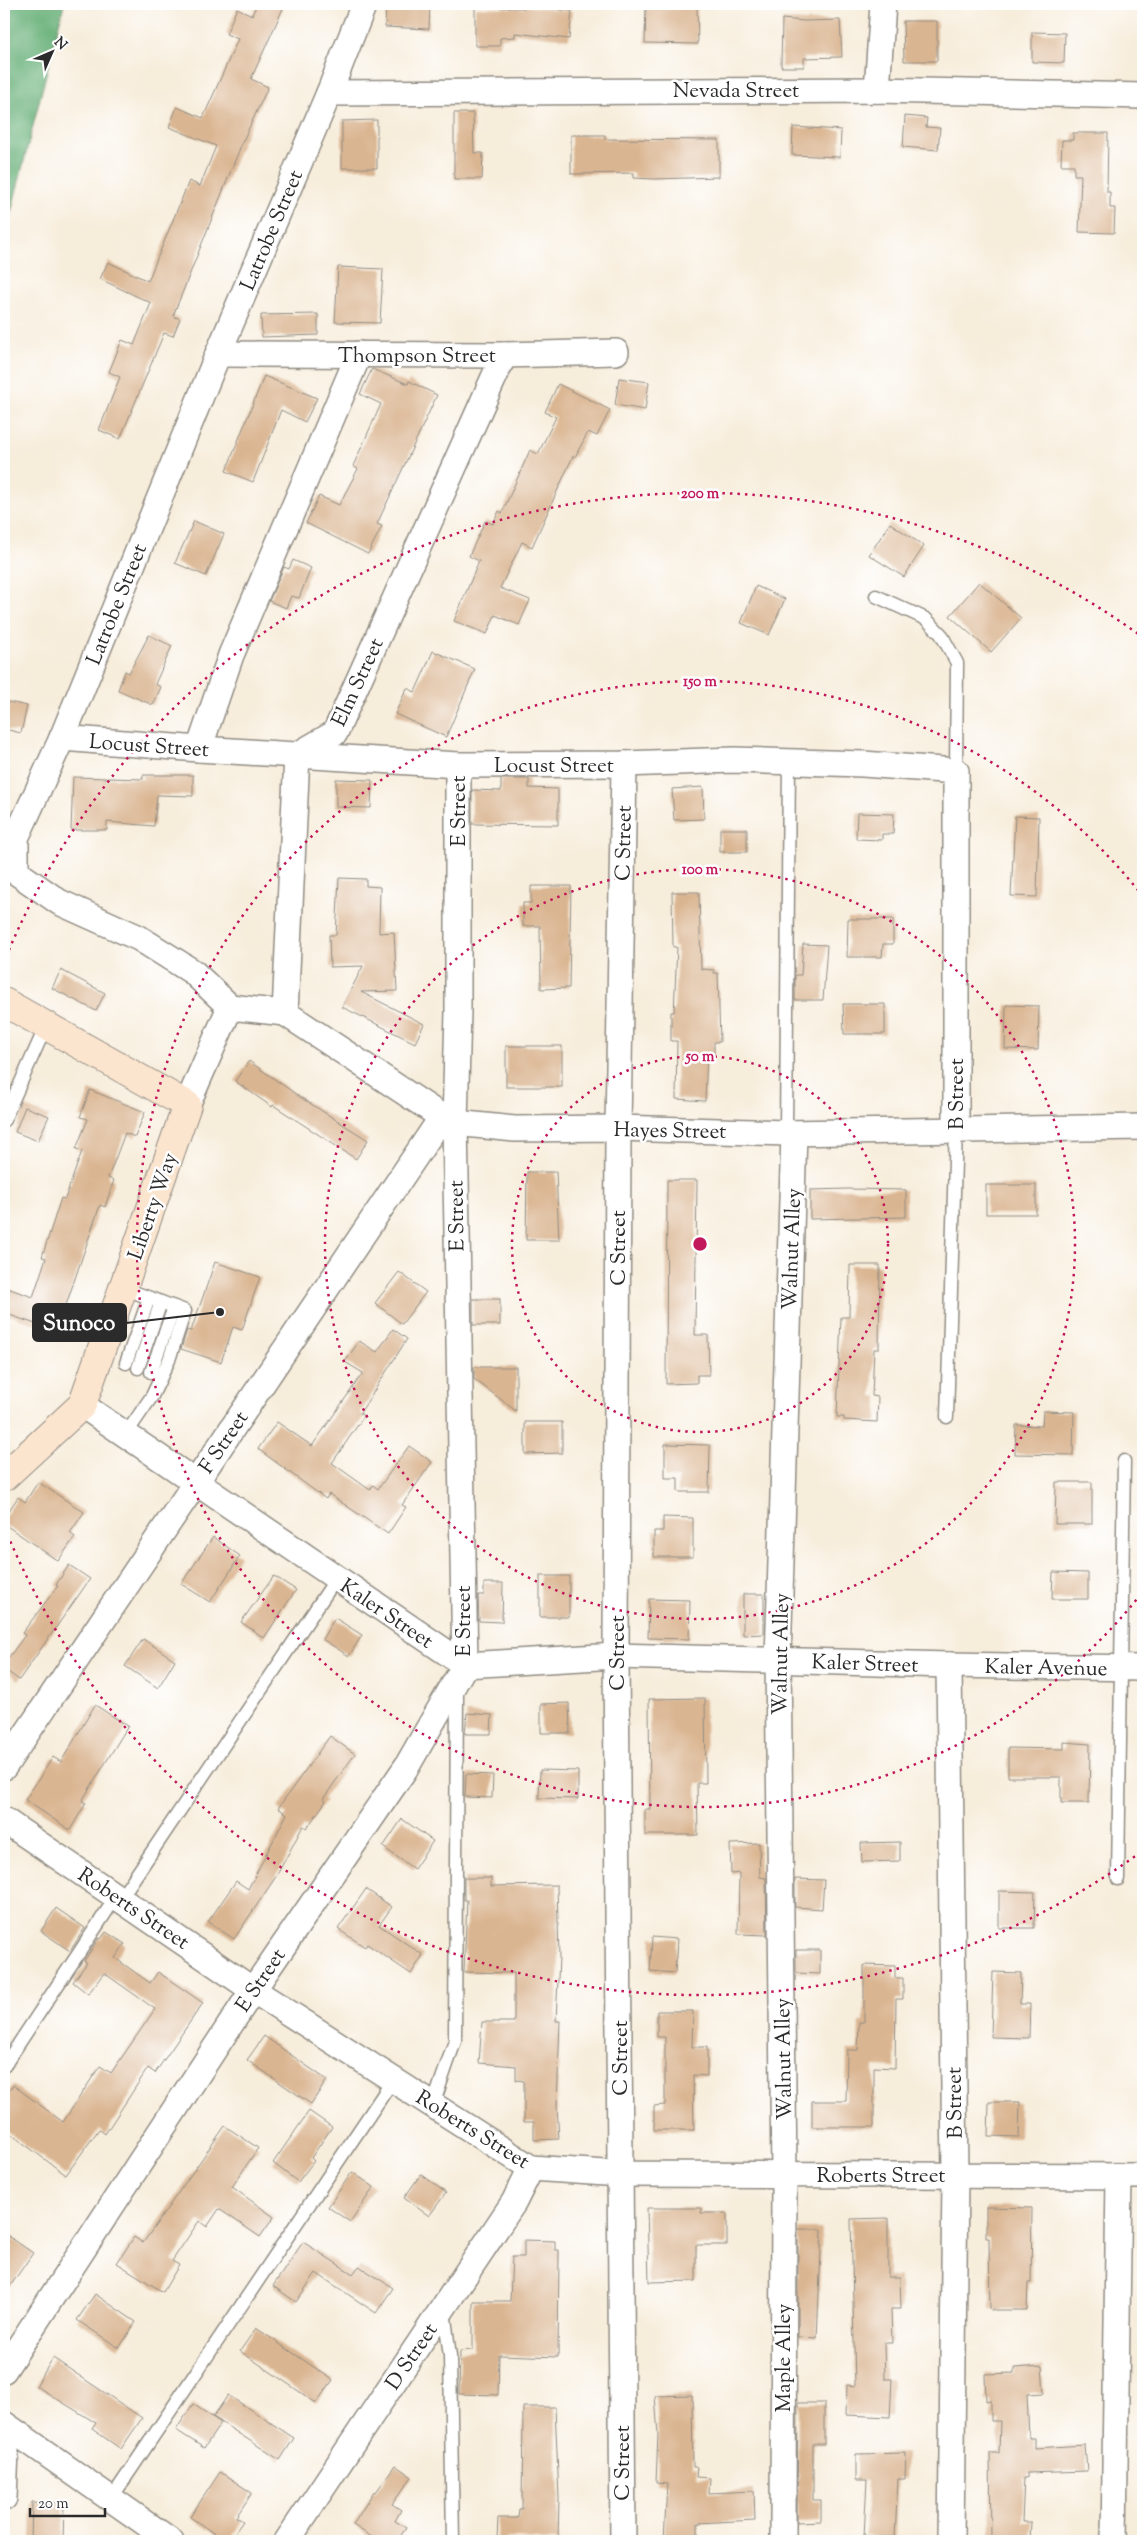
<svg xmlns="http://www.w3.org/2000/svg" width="1147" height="2545" viewBox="0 0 1147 2545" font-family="'Sorts Mill Goudy',serif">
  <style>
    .forest { fill: #67b078; stroke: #496e52 }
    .building { fill: #dab591 }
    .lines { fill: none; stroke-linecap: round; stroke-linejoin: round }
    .lane-casing { stroke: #918c83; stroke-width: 15 }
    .street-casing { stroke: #918c83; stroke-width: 28 }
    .secondary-casing { stroke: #918c83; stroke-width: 30 }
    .lane { stroke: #fff; stroke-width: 12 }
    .street { stroke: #fff; stroke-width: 25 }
    .secondary { stroke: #fce5cf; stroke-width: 28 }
    .ring { fill: none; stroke: #c2185b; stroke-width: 2.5; stroke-dasharray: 2.5 5 }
    .labels { text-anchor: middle; stroke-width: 5; stroke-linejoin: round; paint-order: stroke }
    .street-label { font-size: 21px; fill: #2b2b2b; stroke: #fff }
    .centre { fill: #c2185b; stroke: #fff; stroke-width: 2.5 }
    .ring-label { font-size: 15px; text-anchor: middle; font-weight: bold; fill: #c2185b; stroke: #fff; stroke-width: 5; stroke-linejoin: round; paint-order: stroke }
    .leader { fill: none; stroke: #2b2b2b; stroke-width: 2 }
    .callout-dot { fill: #2b2b2b; stroke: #fff; stroke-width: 2 }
    .callout { fill: #2b2b2b; stroke: #2b2b2b; stroke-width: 2 }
    .callout-label { font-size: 22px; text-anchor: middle; font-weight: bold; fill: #fff }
  </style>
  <rect width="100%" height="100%" fill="#fff"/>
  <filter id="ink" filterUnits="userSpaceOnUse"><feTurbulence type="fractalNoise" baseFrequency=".02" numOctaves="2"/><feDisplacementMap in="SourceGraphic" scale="10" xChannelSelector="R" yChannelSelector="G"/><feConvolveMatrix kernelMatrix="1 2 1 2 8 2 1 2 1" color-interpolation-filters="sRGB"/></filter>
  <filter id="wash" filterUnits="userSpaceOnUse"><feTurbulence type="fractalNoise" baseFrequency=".0096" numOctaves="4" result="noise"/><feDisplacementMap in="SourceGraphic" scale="20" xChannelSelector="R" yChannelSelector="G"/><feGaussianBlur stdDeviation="1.12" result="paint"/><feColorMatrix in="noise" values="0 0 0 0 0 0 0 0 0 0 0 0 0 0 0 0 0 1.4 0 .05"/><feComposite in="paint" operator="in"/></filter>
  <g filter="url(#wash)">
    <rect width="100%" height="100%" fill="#f7eddb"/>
    <polygon class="forest" points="4,4 64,4 4,240"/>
    <g id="blocks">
      <g class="building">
        <polygon points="257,4 285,4 251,79 268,87 242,143 173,316 180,319 173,336 164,333 120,439 99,430 120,377 109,372 122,340 134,345 151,303 100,279 108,262 148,281 189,181 200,186 216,146 169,127 177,107 203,118 238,39 226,34 237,8 252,15"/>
        <polygon points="386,4 430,4 429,29 385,27"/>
        <polygon points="646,4 697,6 698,44 645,43"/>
        <polygon points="525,6 572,11 569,39 515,33 515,37 500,38 500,46 475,46 475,7 524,8"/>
        <polygon points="782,19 804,21 840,20 842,57 804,58 804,67 781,67"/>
        <polygon points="903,21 937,21 937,61 904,61"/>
        <polygon points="1032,32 1065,33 1064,63 1032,62"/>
        <polygon points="454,113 473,113 474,153 483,153 482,179 454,179"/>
        <polygon points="905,116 927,118 926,127 940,128 938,150 903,147"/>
        <polygon points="377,120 377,168 342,168 342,121"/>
        <polygon points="793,127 841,130 840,157 792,155"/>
        <polygon points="1073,133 1108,133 1107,192 1110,192 1110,208 1115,208 1114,233 1079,232 1081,175 1074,175 1074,165 1061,165 1062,140 1073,140"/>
        <polygon points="571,135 605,135 605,139 719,140 719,177 654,179 634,178 634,173 571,174"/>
        <polygon points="338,267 383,269 380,323 335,322"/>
        <polygon points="318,314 318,335 262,337 261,315"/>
        <polygon points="372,369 408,384 409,381 437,395 377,524 382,526 368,554 306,523 319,496 339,505 358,469 353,466 381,404 360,394"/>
        <polygon points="264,376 317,398 305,422 281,410 253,482 226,471"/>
        <polygon points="619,378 649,382 645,410 615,405"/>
        <polygon points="558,384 610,410 597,436 588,432 575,457 573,456 532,547 522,542 500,588 530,600 519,625 495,615 487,634 454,621 479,561 469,556 485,521 493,524 499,511 502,513 530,450 538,454 556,417 545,412"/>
        <polygon points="194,521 224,534 206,576 175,563"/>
        <polygon points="890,523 924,546 904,577 869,555"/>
        <polygon points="293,560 311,568 299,598 291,596 286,608 269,601 284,567 289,569"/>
        <polygon points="979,582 1021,618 991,652 950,616"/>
        <polygon points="756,586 785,599 769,635 741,623"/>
        <polygon points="149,635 172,646 155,684 161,687 153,705 118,690 125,671 129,673"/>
        <polygon points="433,651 475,669 446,737 395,714 407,688 415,692"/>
        <polygon points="4,701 27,706 21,733 4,729"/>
        <polygon points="143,775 193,775 193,796 157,795 154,826 107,822 107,830 71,830 73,777 143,779"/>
        <polygon points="336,779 372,780 371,808 336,807"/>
        <polygon points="501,779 529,779 529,788 558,789 558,825 472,824 472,790 501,791"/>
        <polygon points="703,787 704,819 674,820 672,789"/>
        <polygon points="857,813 894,814 893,834 882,834 882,840 856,839"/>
        <polygon points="1015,816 1039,817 1037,897 1011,896"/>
        <rect x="720" y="829" width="27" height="23"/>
        <polygon points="339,878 366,879 366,886 380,887 379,933 394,932 397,991 361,992 424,1024 415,1043 342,1007 363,966 330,967 329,935 336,935"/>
        <polygon points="531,886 571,886 569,988 541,989 540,926 523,926 523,903 531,903"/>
        <polygon points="672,892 699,892 701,969 714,970 714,973 718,973 720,1042 714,1042 714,1054 707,1054 705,1101 676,1099 677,1041 671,1041 671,1012 674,1012 677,947 673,947"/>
        <polygon points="848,919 893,919 893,944 883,944 882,957 847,957"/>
        <polygon points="803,944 827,945 823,1000 795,1000 795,975 801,975"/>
        <polygon points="61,970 105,993 96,1011 52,988"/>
        <polygon points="843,1004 885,1004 885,1034 844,1034"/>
        <polygon points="1006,1005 1039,1006 1038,1050 1005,1049"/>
        <rect x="506" y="1046" width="56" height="41"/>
        <polygon points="249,1061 300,1097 368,1140 356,1159 273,1105 272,1107 235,1081"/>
        <polygon points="90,1090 145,1112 135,1137 125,1133 108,1178 114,1180 105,1207 100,1205 65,1308 72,1310 64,1334 4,1313 4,1287 33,1297 46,1258 42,1257 61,1198 65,1199 82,1151 76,1149 88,1119 80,1117"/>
        <polygon points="25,1107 49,1116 38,1141 15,1132"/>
        <polygon points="527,1172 556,1172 559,1240 526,1240"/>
        <polygon points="667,1180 697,1180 695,1335 708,1335 709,1375 697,1375 697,1383 666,1384"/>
        <rect x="986" y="1185" width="50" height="29"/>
        <polygon points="848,1189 906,1190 906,1217 810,1219 810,1190"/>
        <polygon points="215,1262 260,1277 242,1330 233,1327 221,1362 181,1349 187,1330 191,1331"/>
        <polygon points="850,1265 880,1265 879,1349 874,1349 872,1396 878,1397 877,1422 844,1420 844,1417 837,1417 841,1317 849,1317"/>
        <polygon points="399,1272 426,1292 402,1324 375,1303"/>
        <rect x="473" y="1299" width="27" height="26"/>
        <polygon points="393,1329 407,1339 360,1413 364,1416 332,1463 370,1490 373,1485 378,1489 409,1446 432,1462 402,1505 406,1507 388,1534 329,1494 326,1499 258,1449 277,1422 312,1446 363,1373 345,1362 359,1341 377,1352"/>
        <polygon points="474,1367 516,1367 516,1411 474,1379"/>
        <polygon points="1043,1411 1074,1412 1073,1455 1015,1454 1016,1425 1042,1426"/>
        <polygon points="525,1422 562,1422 562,1453 525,1454"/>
        <polygon points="665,1444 710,1445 709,1492 678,1492 678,1478 665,1478"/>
        <polygon points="38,1482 84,1512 70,1533 75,1537 58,1561 4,1524 4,1518 18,1497 25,1502"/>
        <polygon points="1056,1482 1092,1482 1092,1524 1055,1524"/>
        <polygon points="663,1517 693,1518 693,1557 654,1557 654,1531 663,1531"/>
        <polygon points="213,1537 240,1556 210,1602 181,1584"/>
        <polygon points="69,1565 90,1579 19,1680 4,1669 4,1664 25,1635 22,1633 58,1586 56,1585"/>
        <polygon points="1053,1572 1088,1573 1088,1599 1052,1599"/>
        <polygon points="274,1576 296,1590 264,1638 241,1622"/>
        <rect x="540" y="1576" width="29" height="41"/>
        <polygon points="484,1583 503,1583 502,1622 479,1621 478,1595 484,1595"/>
        <polygon points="743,1594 764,1594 764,1634 743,1635"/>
        <polygon points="649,1599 690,1600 689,1639 648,1638"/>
        <polygon points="335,1618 362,1635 349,1656 322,1639"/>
        <polygon points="143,1639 175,1660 158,1688 125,1666"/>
        <polygon points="705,1698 706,1783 697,1783 698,1835 645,1835 645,1809 650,1809 649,1699"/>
        <polygon points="569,1703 570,1733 541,1733 541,1704"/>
        <polygon points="95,1705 128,1726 82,1801 86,1803 70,1830 25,1800 53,1757 61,1762"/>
        <polygon points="467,1713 492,1715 491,1734 465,1734"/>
        <polygon points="330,1736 355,1754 323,1799 326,1801 307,1828 303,1826 277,1875 234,1939 208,1922 236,1881 248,1889 287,1814 278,1808"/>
        <polygon points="1064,1742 1090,1744 1089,1803 1061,1803 1061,1777 1008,1777 1008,1748 1064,1749"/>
        <polygon points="540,1770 578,1771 578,1799 539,1798"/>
        <polygon points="466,1774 493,1775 492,1798 465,1797"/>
        <polygon points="402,1819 433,1841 414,1869 383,1847"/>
        <polygon points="900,1842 900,1861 862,1862 861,1843"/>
        <polygon points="759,1843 760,1877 766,1878 767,1935 738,1934 739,1873 731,1874 730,1844"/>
        <polygon points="464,1878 491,1878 491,1886 557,1885 559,1958 556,2021 560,2021 557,2106 559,2139 534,2140 534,2122 524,2122 524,2081 516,2080 516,2066 479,2063 482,2022 514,2022 514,1973 464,1972 467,1900 464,1900"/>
        <polygon points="795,1879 824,1880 822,1909 795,1907"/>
        <polygon points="366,1889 392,1907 379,1925 423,1955 411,1974 367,1944 365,1947 338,1929"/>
        <polygon points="999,1891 1035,1892 1034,1928 999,1928"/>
        <polygon points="56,1908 85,1928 70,1951 41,1931"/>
        <polygon points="106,1932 125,1944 115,1958 150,1983 158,1972 203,2003 155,2073 148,2068 105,2134 99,2129 66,2175 4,2129 4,2098 13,2085 63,2122 100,2066 111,2073 155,2009 104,1973 88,1994 73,1982 87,1963 84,1961 99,1938 101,1939"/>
        <polygon points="652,1937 677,1939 675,1973 650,1971"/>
        <polygon points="796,1950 820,1950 820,1974 796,1973"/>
        <polygon points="864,1965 895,1966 895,1978 903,1978 903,1999 896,1999 895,2068 874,2067 874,2127 812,2127 812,2101 846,2101 847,2050 858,2050 859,2022 864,2022"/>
        <polygon points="993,1972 1021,1973 1020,2004 1030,2004 1029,2038 991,2037"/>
        <polygon points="657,2011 693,2011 692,2047 707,2047 707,2076 693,2075 694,2130 654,2130 654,2106 665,2105 665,2037 657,2037"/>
        <polygon points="264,2036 327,2080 311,2104 247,2060"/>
        <polygon points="989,2102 1020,2102 1019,2137 988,2136"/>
        <polygon points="309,2111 332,2127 311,2158 314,2161 298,2182 273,2163"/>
        <polygon points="225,2126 258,2148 232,2187 274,2217 260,2237 219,2209 207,2227 199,2221 172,2261 179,2265 163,2292 117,2263 134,2237 143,2243"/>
        <polygon points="352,2172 374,2187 350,2222 328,2207"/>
        <polygon points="421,2174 446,2193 429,2216 404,2198"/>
        <polygon points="986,2207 1032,2208 1031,2283 1028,2283 1027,2310 990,2310 989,2238 986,2238"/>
        <polygon points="647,2208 701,2208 701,2213 727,2213 727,2245 696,2245 696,2281 649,2282"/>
        <polygon points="888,2218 888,2277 900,2277 901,2309 891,2309 892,2343 884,2343 885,2379 892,2379 890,2417 846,2415 847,2385 855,2386 851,2219"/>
        <polygon points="798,2229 822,2229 817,2338 798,2337"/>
        <polygon points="4,2233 33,2253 4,2295"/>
        <polygon points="524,2240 555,2241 555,2250 559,2250 558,2357 499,2355 498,2395 459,2394 460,2351 473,2350 473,2301 510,2301 512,2257 524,2257"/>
        <polygon points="303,2242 353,2274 359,2266 393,2288 376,2313 316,2273 296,2302 273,2286"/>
        <polygon points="95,2294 136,2322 119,2348 77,2320"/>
        <polygon points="256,2328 333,2380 316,2403 240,2351"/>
        <polygon points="53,2358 142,2418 121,2449 92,2429 96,2423 36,2386"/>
        <polygon points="1042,2366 1044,2393 1027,2394 1029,2438 1035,2438 1035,2448 1085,2445 1087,2471 1027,2473 1027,2478 1024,2478 1022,2522 1031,2522 1030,2541 991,2541 990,2453 999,2453 1000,2421 991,2421 991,2400 986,2401 985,2374 1014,2373 1014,2368"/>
        <polygon points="228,2395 294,2438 280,2460 213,2417"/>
        <polygon points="692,2395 693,2467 697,2467 696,2477 710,2478 709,2493 754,2491 755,2520 698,2523 698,2541 664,2541 667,2484 656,2483 658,2435 655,2396"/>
        <polygon points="798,2403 824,2403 824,2444 813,2444 813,2500 821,2500 821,2521 797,2522"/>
        <polygon points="193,2404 221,2423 204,2448 176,2430"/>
        <polygon points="523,2407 555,2407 559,2498 558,2540 497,2539 498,2518 518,2518 519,2509 522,2509"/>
        <polygon points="906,2453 905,2479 898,2479 895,2537 864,2536 867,2480 856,2480 856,2454"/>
        <polygon points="395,2465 412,2477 392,2504 401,2510 395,2521 406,2528 397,2541 378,2541 353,2525 374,2491 376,2492"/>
        <polygon points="220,2472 252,2493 236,2517 243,2521 229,2541 225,2541 190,2517"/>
        <polygon points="32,2502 64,2503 63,2541 31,2541"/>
      </g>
    </g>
  </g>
  <g filter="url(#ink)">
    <use href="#blocks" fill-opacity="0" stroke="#918c83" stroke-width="1"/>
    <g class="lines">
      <g class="lane-casing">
        <g id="lane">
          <polyline points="876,596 926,619 941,634 957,663 956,771"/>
          <polyline points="4,1120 46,1026"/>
          <polyline points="786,1133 789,762"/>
          <polyline points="123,1288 185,1311 169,1360 152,1396 126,1434"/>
          <polyline points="126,1363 149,1298"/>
          <polyline points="138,1368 161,1302"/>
          <polyline points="151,1372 174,1307"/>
          <polyline points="947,1417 956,1129"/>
          <polyline points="1118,1879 1124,1461"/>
          <polyline points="4,2066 110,1906 120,1899 336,1579"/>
          <polyline points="433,2105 455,2041 457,1689"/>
          <polyline points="444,2311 450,2356 453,2541"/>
          <polyline points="111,2499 393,2080"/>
        </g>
      </g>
      <g class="street-casing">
        <g id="street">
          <polyline points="877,90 883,4"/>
          <polyline points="329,93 877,90 1143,96"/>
          <polyline points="218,354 504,355 616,352"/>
          <polyline points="62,738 199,749 458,765 624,764 734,760 863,764 956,771 956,1129"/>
          <polyline points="199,749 231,655 359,354"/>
          <polyline points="230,1007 193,972 139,938 59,902 16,872 16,838 62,738 218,354 329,93 364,4"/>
          <polyline points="230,1007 285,1013 442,1117 455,1123 515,1129 618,1128 786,1133 1143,1127"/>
          <polyline points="285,1013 297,755 335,733 504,355"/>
          <polyline points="187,1105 230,1007"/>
          <polyline points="82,1405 465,1665 616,1656 949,1665 1143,1668"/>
          <polyline points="949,1665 955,2176 951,2541"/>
          <polyline points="4,1767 442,1117"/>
          <polyline points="4,1820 253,1990 531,2168 621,2174 1143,2176"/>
          <polyline points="4,2370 253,1990 407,1766 465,1665 455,1123 458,1011 458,765"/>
          <polyline points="4,2424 171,2541"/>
          <polyline points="4,2498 7,2427"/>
          <polyline points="287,2541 514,2202 531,2168"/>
          <polyline points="623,2541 616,1656 618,1128 624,764"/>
          <polyline points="783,2541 784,2175 778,1660 794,1133"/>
          <polyline points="1114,2541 1119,2176"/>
        </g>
      </g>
      <g class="secondary-casing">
        <polyline id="secondary" points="4,1002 187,1105 82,1405 4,1477"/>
      </g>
      <use href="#lane" class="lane"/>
      <use href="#street" class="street"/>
      <use href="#secondary" class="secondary"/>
    </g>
  </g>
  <g class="ring">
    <circle cx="700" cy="1244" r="188"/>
    <circle cx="700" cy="1244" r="375"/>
    <path d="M1141 1594A563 563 0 1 1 1141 894"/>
    <path d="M1141 1852A751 751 0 0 1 6 1531M6 957A751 751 0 0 1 1141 636"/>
  </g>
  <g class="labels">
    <g class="street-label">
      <text x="736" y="97">Nevada Street</text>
      <text transform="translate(271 230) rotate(-67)" y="7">Latrobe Street</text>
      <text x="417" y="362">Thompson Street</text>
      <text transform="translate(116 604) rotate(-68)" y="7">Latrobe Street</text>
      <text transform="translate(357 682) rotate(-65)" y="7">Elm Street</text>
      <text transform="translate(149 745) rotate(4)" y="7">Locust Street</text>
      <text x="554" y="772">Locust Street</text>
      <text transform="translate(458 811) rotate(-90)" y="7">E Street</text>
      <text transform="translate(623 843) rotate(-89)" y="7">C Street</text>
      <text transform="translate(956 1094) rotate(-90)" y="7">B Street</text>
      <text transform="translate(670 1130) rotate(1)" y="7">Hayes Street</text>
      <text transform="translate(152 1206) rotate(-71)" y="7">Liberty Way</text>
      <text transform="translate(456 1216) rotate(-91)" y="7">E Street</text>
      <text transform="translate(618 1248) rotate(-90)" y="7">C Street</text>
      <text transform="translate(791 1249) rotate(-88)" y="7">Walnut Alley</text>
      <text transform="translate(223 1442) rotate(-56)" y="7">F Street</text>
      <text transform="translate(387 1613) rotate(34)" y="7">Kaler Street</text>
      <text transform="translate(463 1621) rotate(-90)" y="7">E Street</text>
      <text transform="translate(617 1653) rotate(-90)" y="7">C Street</text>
      <text transform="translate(780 1654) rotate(-89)" y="7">Walnut Alley</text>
      <text transform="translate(865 1663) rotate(2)" y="7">Kaler Street</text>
      <text transform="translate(1046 1667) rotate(1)" y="7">Kaler Avenue</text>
      <text transform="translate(134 1908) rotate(34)" y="7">Roberts Street</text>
      <text transform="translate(260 1980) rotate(-56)" y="7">E Street</text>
      <text transform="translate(620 2058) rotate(-90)" y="7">C Street</text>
      <text transform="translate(783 2059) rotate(-91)" y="7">Walnut Alley</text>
      <text transform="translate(954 2103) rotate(-91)" y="7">B Street</text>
      <text transform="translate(473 2129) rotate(32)" y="7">Roberts Street</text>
      <text x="881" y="2182">Roberts Street</text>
      <text transform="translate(411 2356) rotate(-56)" y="7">D Street</text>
      <text transform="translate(783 2358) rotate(-90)" y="7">Maple Alley</text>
      <text transform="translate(622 2463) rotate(-90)" y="7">C Street</text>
    </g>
  </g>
  <circle cx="700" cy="1244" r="8" class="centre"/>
  <g class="ring-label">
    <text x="700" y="498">200 m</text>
    <text x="700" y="686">150 m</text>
    <text x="700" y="874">100 m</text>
    <text x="700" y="1061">50 m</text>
  </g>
  <path class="leader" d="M220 1312L126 1323"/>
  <circle class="callout-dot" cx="220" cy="1312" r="5"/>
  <rect class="callout" x="33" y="1304" width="93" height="37" rx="5"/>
  <g class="callout-label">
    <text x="79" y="1330">Sunoco</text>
  </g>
  <rect width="1147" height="2545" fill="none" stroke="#fff" stroke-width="20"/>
  <g transform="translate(52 52) rotate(45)" stroke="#ffffff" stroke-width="4" paint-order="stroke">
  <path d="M0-4L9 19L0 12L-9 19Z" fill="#2b2b2b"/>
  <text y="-8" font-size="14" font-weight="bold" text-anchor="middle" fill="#2b2b2b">N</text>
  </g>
  <path d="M30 2508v8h75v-8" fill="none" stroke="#2b2b2b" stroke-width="2.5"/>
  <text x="38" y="2508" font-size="15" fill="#2b2b2b" stroke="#ffffff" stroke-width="4" paint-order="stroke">20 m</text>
</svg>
